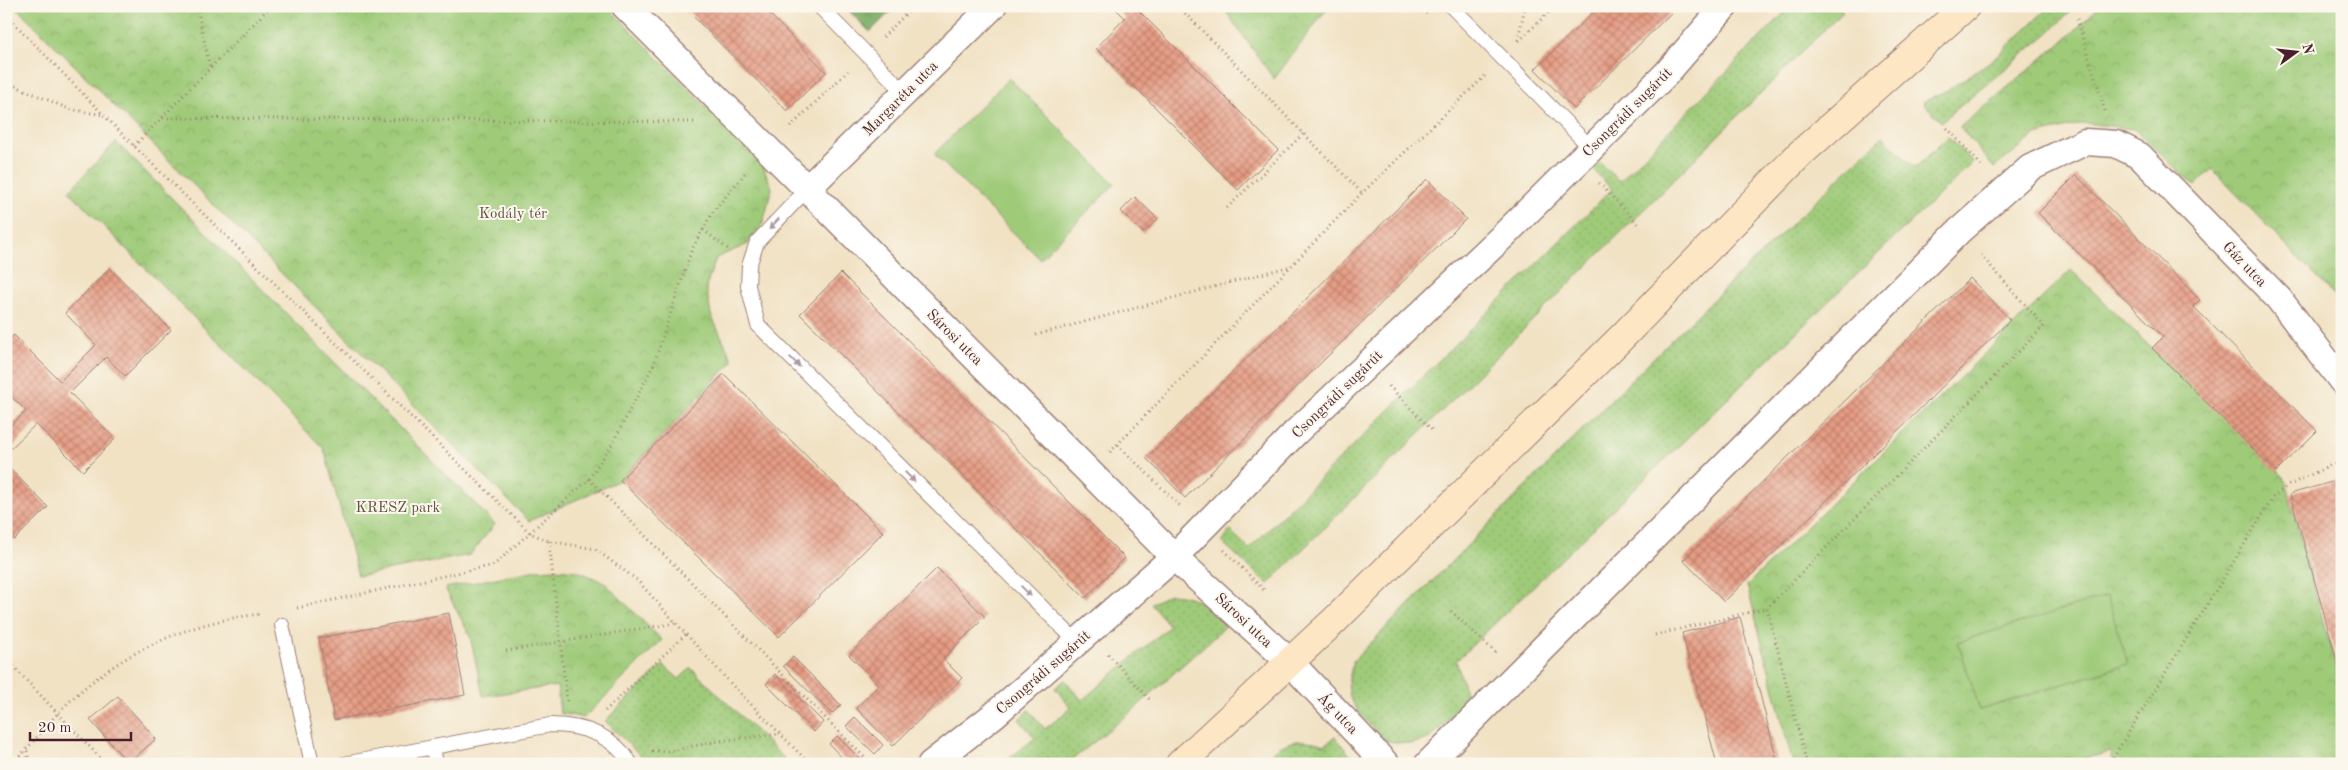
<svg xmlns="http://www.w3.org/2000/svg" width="2348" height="770" viewBox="0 0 2348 770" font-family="'Old Standard TT',serif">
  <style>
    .grass { fill: url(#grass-dots); stroke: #747552 }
    .forest { fill: url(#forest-crowns); stroke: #64674a }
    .park { fill: url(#park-crowns); stroke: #747552 }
    .pitch { fill: #9fcb79; stroke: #747552 }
    .building { fill: url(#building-cross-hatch) }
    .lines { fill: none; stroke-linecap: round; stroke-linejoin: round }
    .lane-casing { stroke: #9e8078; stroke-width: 16 }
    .street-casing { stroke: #9e8078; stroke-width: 29 }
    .secondary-casing { stroke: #9e8078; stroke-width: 30 }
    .path { stroke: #9e8078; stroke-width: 3; stroke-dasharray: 1 4; stroke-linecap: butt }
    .lane { stroke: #fff; stroke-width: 14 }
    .street { stroke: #fff; stroke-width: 26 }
    .secondary { stroke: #fce6c4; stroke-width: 28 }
    .oneway { fill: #ae9aa0 }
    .labels { text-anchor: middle; stroke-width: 4; stroke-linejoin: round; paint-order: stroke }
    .street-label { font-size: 15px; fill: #4a1f2b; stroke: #fbf7ec }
    .park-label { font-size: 15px; fill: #645342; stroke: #fbf7ec }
  </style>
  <defs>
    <pattern id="grass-dots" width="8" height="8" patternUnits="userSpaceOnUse" patternTransform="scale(1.25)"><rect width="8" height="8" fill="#9fcb79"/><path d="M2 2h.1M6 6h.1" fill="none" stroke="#8aae69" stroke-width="1.8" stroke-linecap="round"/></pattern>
    <pattern id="forest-crowns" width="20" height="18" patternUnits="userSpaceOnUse" patternTransform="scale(1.25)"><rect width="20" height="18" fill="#7faf69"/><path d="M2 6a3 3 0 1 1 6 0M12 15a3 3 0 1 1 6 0" fill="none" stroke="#6a8e57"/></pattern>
    <pattern id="park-crowns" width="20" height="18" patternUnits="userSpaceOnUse" patternTransform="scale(1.25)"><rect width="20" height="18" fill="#9fcb79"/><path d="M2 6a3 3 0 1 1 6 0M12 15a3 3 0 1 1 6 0" fill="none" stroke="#8aae69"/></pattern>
    <pattern id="building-cross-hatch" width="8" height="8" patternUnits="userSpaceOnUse" patternTransform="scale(1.25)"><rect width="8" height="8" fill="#e69c84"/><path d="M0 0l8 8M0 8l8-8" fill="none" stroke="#bc7f6c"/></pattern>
  </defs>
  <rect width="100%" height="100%" fill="#fbf7ec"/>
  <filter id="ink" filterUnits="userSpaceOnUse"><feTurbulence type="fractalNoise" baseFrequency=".02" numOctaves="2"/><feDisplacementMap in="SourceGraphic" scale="10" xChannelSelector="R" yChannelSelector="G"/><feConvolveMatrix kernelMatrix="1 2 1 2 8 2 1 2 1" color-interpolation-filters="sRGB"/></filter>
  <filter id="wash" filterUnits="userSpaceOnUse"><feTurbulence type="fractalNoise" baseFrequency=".0096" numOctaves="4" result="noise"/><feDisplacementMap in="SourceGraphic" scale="20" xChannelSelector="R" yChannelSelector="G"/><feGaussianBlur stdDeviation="1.12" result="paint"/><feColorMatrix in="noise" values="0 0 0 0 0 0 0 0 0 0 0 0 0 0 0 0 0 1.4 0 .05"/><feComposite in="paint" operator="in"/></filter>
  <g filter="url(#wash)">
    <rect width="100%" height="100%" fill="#f1e2c4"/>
    <g class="grass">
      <polygon points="1791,6 1837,6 1843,11 1268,584 1222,542 1230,530 1249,549 1612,189 1592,169 1599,162 1620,181"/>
      <polygon points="2050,6 2076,6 2047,34 1941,122 1923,102 1948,90 1995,58"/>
      <polygon points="1883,136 1915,168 1948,137 1973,162 1456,661 1468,699 1431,738 1411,744 1386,741 1360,715 1350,697 1348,684 1353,661 1667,344"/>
      <path d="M1169 594C1198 595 1207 606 1225 627L1132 711 1067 764H1002L1035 738 1019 719 1029 710 1045 729 1071 708 1055 688 1065 680 1082 700 1170 626 1151 604Z"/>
      <polygon points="663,665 679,679 691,668 790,764 717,764 711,756 697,764 649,764 605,721"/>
      <path d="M1335 737 1357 764H1258C1283 743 1293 735 1325 745Z"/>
    </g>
    <polygon class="forest" points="844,6 896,6 870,32"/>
    <g class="park">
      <polygon points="15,6 607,6 762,164 772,188 763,223 748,244 716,258 706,287 711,315 733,361 620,480 529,521"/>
      <polygon points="1222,6 1329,6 1274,79"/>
      <polygon points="2100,6 2342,6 2342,303 2212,169 2195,186 2134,129 2085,123 2035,135 1994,168 1960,127 2069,36"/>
      <polygon points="116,142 495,524 470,555 358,576 324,449 69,191"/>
      <polygon points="2071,270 2284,477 2342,690 2342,764 2114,764 2111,752 2070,762 2070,764 1793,764 1747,585"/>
      <polygon points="556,569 577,571 604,582 662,640 584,718 560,713 557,686 483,696 470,636 445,588 537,570"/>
    </g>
    <g class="pitch">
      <polygon points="1009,78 1115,184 1040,259 934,154"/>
      <polygon points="2107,596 2128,664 1980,710 1958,642"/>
    </g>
    <g id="blocks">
      <g class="building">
        <polygon points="683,6 762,6 826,72 787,111"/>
        <polygon points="1113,6 1137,6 1136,8 1278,150 1238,190 1096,48 1125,18"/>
        <polygon points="1599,6 1678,6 1574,109 1535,69"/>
        <polygon points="2076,175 2200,300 2193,306 2317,431 2276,472 2152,348 2163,337 2038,213"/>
        <polygon points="1427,179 1466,219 1185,498 1146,458"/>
        <polygon points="1135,197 1158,219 1143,233 1121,211"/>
        <polygon points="110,268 171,330 125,376 106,357 70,393 115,439 83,471 36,424 6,453 6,430 26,411 6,391 6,343 14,335 60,381 96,345 65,313"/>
        <polygon points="841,273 1125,558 1085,598 800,314"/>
        <polygon points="1970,278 2010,320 1724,602 1683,560"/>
        <polygon points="724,374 883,532 779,637 620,480"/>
        <polygon points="6,465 48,507 14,540 6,532"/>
        <polygon points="2342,479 2342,674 2341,674 2290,494"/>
        <polygon points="937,568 985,617 943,659 962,678 893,746 856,708 879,685 849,655"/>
        <polygon points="449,613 465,695 334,720 319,638"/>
        <polygon points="1740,617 1751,659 1778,764 1717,764 1682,633"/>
        <polygon points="793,657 841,705 832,714 783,666"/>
        <polygon points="775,674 823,722 814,732 766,684"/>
        <polygon points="118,696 156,739 128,763 90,720"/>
        <polygon points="855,717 883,745 875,754 846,726"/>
        <polygon points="837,736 865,764 848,764 829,744"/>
        <polygon points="598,760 599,764 583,764 583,763"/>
      </g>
    </g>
  </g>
  <g filter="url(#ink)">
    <use href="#blocks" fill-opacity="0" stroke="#9e8078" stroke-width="1"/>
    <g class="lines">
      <g class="lane-casing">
        <g id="lane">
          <polyline points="819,6 905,93"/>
          <polyline points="1451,6 1591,148"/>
          <polyline points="807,189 757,242 749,266 748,286 758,325 1077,642"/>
          <polyline points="282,625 312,764"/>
          <polyline points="433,748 436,764"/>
          <path d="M344 764 550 725C583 725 613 735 631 764"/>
        </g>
      </g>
      <g class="street-casing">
        <g id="street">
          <polyline points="625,6 1174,557 1290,662 1386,764"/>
          <polyline points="807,189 993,6"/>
          <polyline points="931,764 994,715 1174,557 1295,433 1503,236 1666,74 1725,6"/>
          <polyline points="1428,764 1959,231 2030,168 2085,142 2116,144 2140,156 2279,299 2342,381"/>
        </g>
      </g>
      <g class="secondary-casing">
        <polyline id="secondary" points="1180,764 1335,620 1620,339 1800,154 1966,6"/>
      </g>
      <g class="path">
        <polyline points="197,6 210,69"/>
        <polyline points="1178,6 1362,193"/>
        <polyline points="1419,6 1428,15"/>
        <polyline points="1847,6 1851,9"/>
        <polyline points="6,15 134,146 530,533 549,541 595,549 637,580 732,685 810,764"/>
        <polyline points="2077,19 2106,114"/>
        <polyline points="883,37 914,6"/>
        <polyline points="1518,40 1525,6"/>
        <polyline points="1519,41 1555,6"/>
        <polyline points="6,82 69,109 103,115"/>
        <polyline points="163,118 698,122"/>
        <polyline points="790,127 848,71"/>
        <polyline points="1947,128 1984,168"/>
        <polyline points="134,146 271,6"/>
        <polyline points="1599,183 1638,224"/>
        <polyline points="1227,208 1303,134"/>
        <polyline points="703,230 728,249"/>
        <polyline points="1036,335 1291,266"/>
        <polyline points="1389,386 1432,430"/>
        <polyline points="1118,445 1181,507"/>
        <polyline points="1110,452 1362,193 1485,76"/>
        <polyline points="589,479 871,764"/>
        <polyline points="549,541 567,701"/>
        <polyline points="1224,550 1266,592"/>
        <polyline points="297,608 494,565 589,479 611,446 653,366 692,249 712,213 747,171"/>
        <polyline points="1451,611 1496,653"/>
        <polyline points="1655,635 1767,608"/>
        <polyline points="506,651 675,623"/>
        <polyline points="1108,654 1151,701"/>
        <polyline points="6,659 106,764"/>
        <polyline points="605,711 686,634"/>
        <polyline points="27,751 29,764"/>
        <polyline points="652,751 670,751 718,741 780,734"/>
        <path d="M13 764C29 747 43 729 59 712 112 656 184 622 261 614"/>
        <polyline points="1807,764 1767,608 2044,326 1979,253"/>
        <polyline points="2089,764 2113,758 2274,496 2287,486 2342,460"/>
      </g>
      <use href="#lane" class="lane"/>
      <use href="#street" class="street"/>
      <use href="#secondary" class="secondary"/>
    </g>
    <defs><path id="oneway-solid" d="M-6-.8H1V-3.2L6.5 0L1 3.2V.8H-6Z" transform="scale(1.25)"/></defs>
    <g class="oneway">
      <use href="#oneway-solid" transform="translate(774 224) rotate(133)"/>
      <use href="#oneway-solid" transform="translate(795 362) rotate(45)"/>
      <use href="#oneway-solid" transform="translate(910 477) rotate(45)"/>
      <use href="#oneway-solid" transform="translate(1026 591) rotate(45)"/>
    </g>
  </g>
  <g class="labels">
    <g class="street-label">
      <text transform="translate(900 98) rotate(-45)" y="5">Margaréta utca</text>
      <text transform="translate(1627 112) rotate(-45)" y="5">Csongrádi sugárút</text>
      <text transform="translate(2245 264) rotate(46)" y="5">Gáz utca</text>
      <text transform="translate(955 337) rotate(45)" y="5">Sárosi utca</text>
      <text transform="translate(1337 394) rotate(-44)" y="5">Csongrádi sugárút</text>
      <text transform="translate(1244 620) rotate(43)" y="5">Sárosi utca</text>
      <text transform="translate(1043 672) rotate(-41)" y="5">Csongrádi sugárút</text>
      <text transform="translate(1338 713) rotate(46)" y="5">Ág utca</text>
    </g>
    <g class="park-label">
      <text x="513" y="218">Kodály tér</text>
      <text x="398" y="512">KRESZ park</text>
    </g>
  </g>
  <rect width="2348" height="770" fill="none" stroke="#fbf7ec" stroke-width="25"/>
  <g transform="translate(2296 52) rotate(75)" stroke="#fbf7ec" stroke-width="4" paint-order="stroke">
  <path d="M0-4L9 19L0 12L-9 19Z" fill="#4a1f2b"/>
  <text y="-8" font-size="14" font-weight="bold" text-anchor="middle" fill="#4a1f2b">N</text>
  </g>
  <path d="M30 732v8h101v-8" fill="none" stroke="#4a1f2b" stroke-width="2.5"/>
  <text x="38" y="732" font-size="15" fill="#4a1f2b" stroke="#fbf7ec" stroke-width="4" paint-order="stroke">20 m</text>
</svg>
